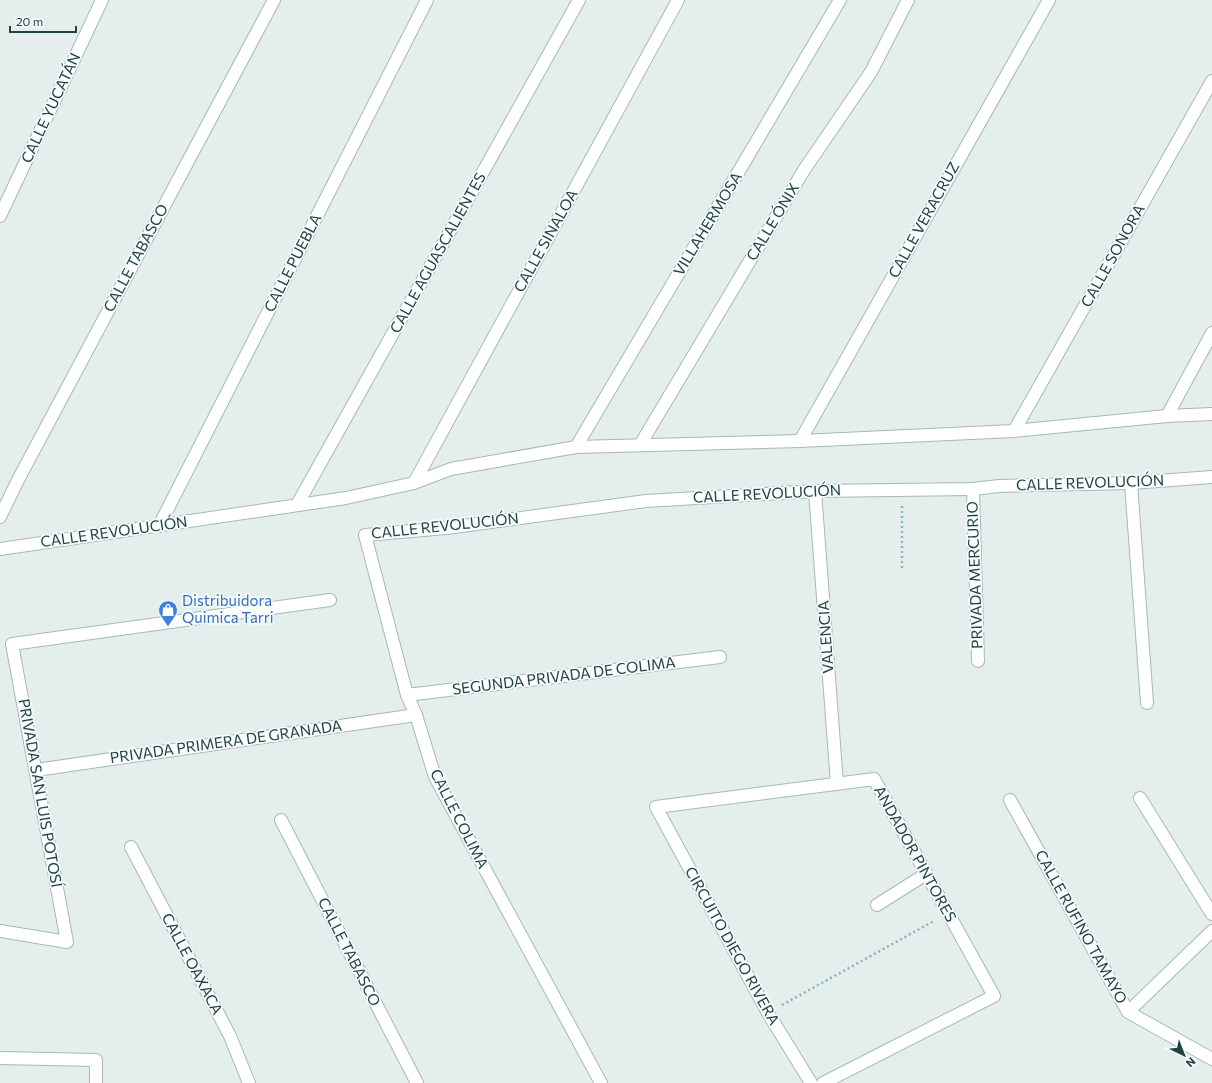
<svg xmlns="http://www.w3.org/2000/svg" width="1212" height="1083" viewBox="0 0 1212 1083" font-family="Commissioner,sans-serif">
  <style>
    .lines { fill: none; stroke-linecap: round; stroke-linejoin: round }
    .service-casing { stroke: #a6b8b7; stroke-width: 14 }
    .minor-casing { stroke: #a6b8b7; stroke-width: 14 }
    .path { stroke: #82b5b4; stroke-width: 2.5; stroke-dasharray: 2 3; stroke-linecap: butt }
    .service { stroke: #fff; stroke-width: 12 }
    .minor { stroke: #fff; stroke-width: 12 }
    .labels { text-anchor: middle; stroke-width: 3.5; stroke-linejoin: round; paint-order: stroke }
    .street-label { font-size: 15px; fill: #214243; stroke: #f5fbfa }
    .shop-label { font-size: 15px; fill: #366cbe; stroke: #f5fbfa; text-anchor: start }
  </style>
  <rect width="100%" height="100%" fill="#e4efed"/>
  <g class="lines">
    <g class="service-casing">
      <polyline id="service" points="877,905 926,874"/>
    </g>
    <g class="minor-casing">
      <g id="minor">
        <polyline points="0,216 102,0"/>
        <polyline points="1167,416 1212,333"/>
        <polyline points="1014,431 1212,81"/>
        <polyline points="800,441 1049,0"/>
        <polyline points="640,445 804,170 871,72 908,0"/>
        <polyline points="576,447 840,0"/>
        <polyline points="414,483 678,0"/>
        <polyline points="1131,483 1147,703"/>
        <polyline points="973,489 978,661"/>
        <polyline points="815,491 837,784"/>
        <polyline points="297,505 579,0"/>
        <polyline points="0,517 18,480 274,0"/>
        <polyline points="159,526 427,0"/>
        <polyline points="0,549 346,498 414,483 451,469 576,447 800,441 1014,431 1167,416 1212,414"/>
        <polyline points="407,695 720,657"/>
        <polyline points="36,770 416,715"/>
        <polyline points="1140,798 1212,914"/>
        <polyline points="1010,800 1128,1012 1212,1059"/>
        <polyline points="281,820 417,1083"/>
        <polyline points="131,847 230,1036 249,1083"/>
        <polyline points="0,931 67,942 12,644 330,600"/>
        <polyline points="1128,1012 1212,931"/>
        <polyline points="0,1058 96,1060 96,1083"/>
        <polyline points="601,1083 435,777 416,715 407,695 365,535 447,528 646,501 815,491 973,489 999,486 1131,483 1212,477"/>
        <polyline points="811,1083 768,1013 656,807 874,779 994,996 823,1083"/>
      </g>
    </g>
    <g class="path">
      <polyline points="902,506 902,570"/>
      <polyline points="782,1005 934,921"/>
    </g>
    <use href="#service" class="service"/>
    <use href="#minor" class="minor"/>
  </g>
  <defs>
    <g id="shop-pin" transform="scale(1)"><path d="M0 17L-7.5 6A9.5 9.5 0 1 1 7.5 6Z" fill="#3f7fe0" stroke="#f5fbfa"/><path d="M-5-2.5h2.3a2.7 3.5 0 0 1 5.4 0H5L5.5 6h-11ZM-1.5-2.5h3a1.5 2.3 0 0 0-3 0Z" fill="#fff"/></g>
  </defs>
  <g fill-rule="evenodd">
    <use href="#shop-pin" x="168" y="610"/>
  </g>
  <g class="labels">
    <g class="street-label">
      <text transform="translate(51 108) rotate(-65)" y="5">CALLE YUCATÁN</text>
      <text transform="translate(924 220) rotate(-61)" y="5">CALLE VERACRUZ</text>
      <text transform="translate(773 222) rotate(-59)" y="5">CALLE ÓNIX</text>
      <text transform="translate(708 224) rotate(-59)" y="5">VILLAHERMOSA</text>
      <text transform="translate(546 241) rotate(-61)" y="5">CALLE SINALOA</text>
      <text transform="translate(438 253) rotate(-61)" y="5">CALLE AGUASCALIENTES</text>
      <text transform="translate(1113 256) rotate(-61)" y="5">CALLE SONORA</text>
      <text transform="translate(136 258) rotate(-62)" y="5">CALLE TABASCO</text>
      <text transform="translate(293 263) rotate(-63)" y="5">CALLE PUEBLA</text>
      <text transform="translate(1090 483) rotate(-2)" y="5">CALLE REVOLUCIÓN</text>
      <text transform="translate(767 494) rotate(-3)" y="5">CALLE REVOLUCIÓN</text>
      <text transform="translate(445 526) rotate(-6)" y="5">CALLE REVOLUCIÓN</text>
      <text transform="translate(114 532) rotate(-8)" y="5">CALLE REVOLUCIÓN</text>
      <text transform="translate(975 575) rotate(-92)" y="5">PRIVADA MERCURIO</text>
      <text transform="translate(826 637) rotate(-94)" y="5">VALENCIA</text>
      <text transform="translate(564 676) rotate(-7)" y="5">SEGUNDA PRIVADA DE COLIMA</text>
      <text transform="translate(226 742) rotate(-8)" y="5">PRIVADA PRIMERA DE GRANADA</text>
      <text transform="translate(40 793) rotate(80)" y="5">PRIVADA SAN LUIS POTOSÍ</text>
      <text transform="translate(459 819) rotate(63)" y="5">CALLE COLIMA</text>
      <text transform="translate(915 854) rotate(61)" y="5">ANDADOR PINTORES</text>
      <text transform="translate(1081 927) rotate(61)" y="5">CALLE RUFINO TAMAYO</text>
      <text transform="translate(732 946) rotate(61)" y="5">CIRCUITO DIEGO RIVERA</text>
      <text transform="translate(349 952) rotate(63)" y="5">CALLE TABASCO</text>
      <text transform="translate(192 964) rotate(62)" y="5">CALLE OAXACA</text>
    </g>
    <g class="shop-label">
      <text x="182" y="606">Distribuidora<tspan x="182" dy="17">Quimica Tarri</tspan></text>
    </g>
  </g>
  <g transform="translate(1184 1055) rotate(137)" stroke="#f5fbfa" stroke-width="3" paint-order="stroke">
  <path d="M0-3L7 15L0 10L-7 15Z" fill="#214243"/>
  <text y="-6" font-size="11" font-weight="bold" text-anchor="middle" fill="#214243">N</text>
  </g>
  <path d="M10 26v6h66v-6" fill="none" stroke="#214243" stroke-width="2"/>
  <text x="16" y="26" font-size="12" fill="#214243" stroke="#f5fbfa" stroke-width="3" paint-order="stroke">20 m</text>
</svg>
